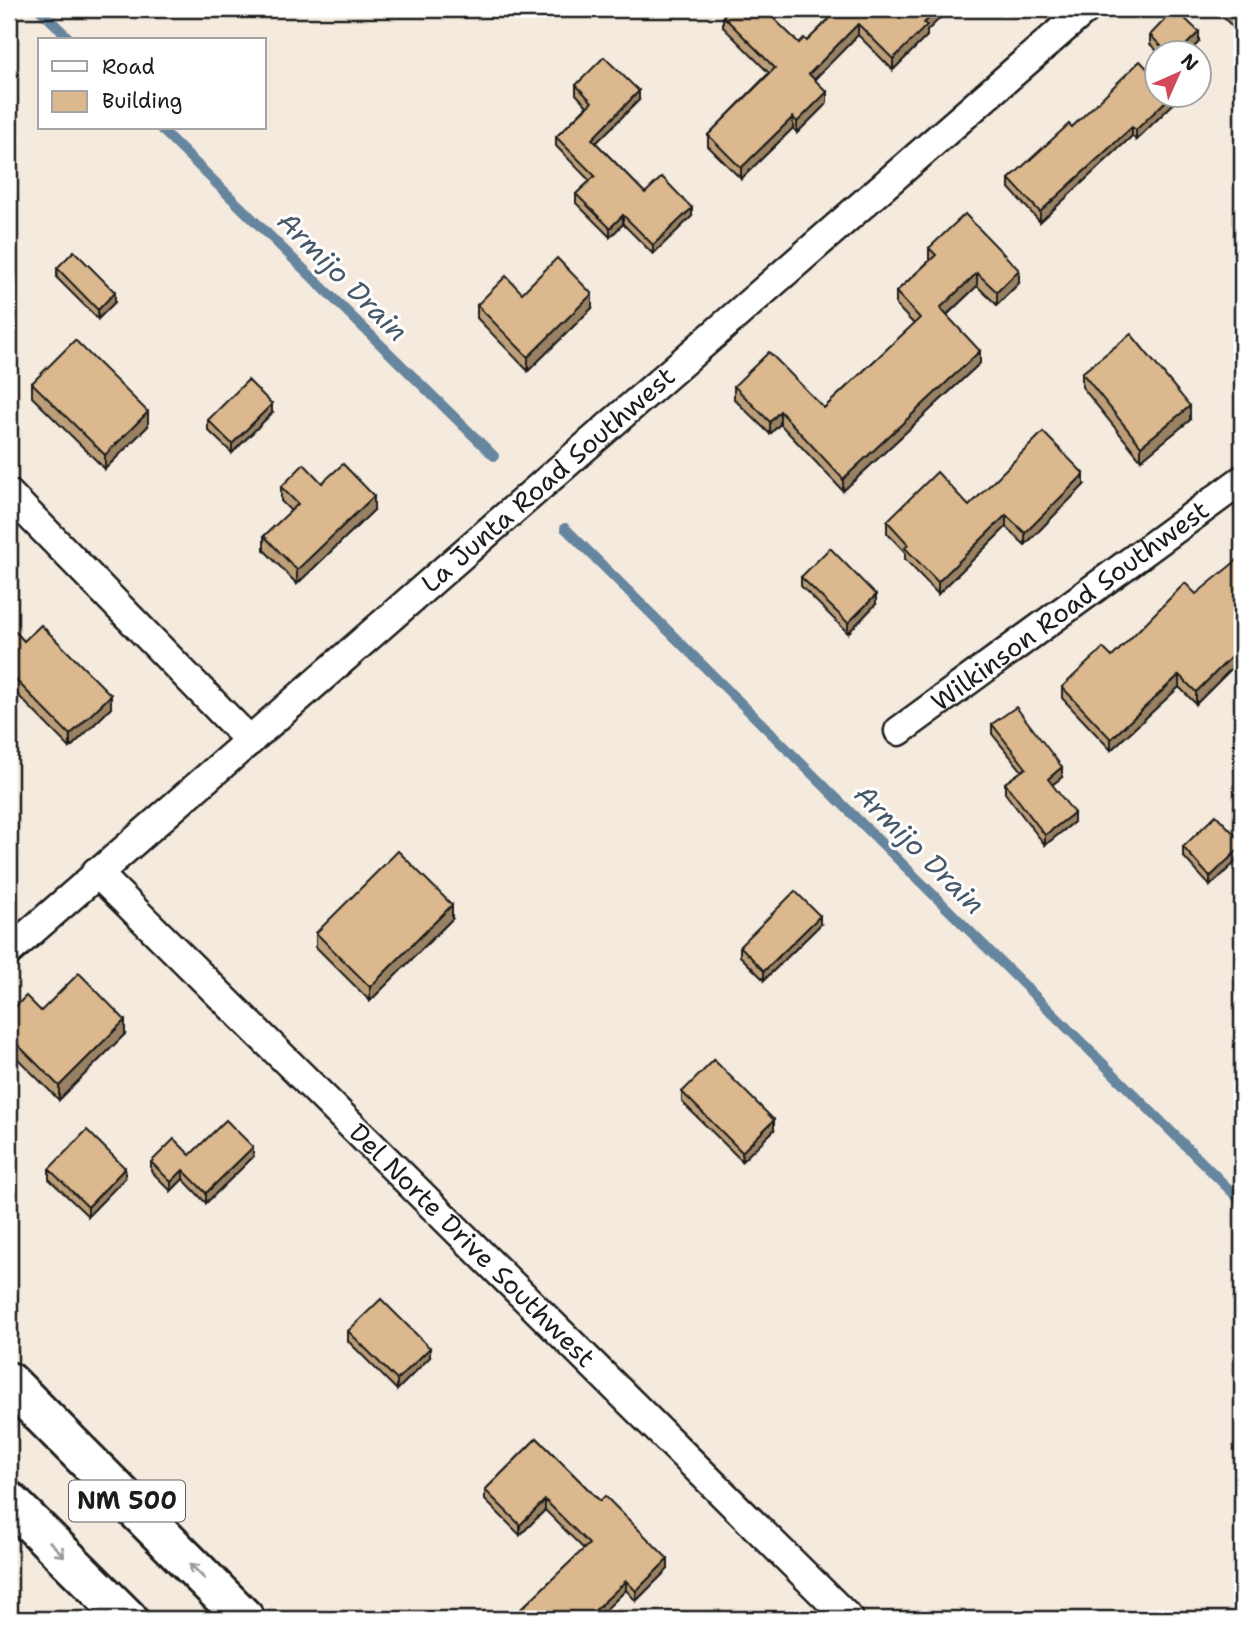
<svg xmlns="http://www.w3.org/2000/svg" width="1251" height="1628" viewBox="0 0 1251 1628" font-family="'Shantell Sans',sans-serif">
  <style>
    .lines { fill: none; stroke-linecap: round; stroke-linejoin: round }
    .stream { stroke: #66859e; stroke-width: 10 }
    .minor-casing { stroke: #1c1c1c; stroke-width: 33 }
    .primary-casing { stroke: #1c1c1c; stroke-width: 44 }
    .minor { stroke: #fff; stroke-width: 28 }
    .primary { stroke: #fff; stroke-width: 38 }
    .wall { fill: #bc9e79; stroke: #1c1c1c; stroke-width: 2 }
    .shaded-wall { fill: #998163; stroke: #1c1c1c; stroke-width: 2 }
    .building { fill: #dbb88d; stroke: #1c1c1c; stroke-width: 2 }
    .oneway { stroke: #999 }
    .labels { text-anchor: middle; stroke-width: 6; stroke-linejoin: round; paint-order: stroke }
    .shield { fill: #fff; stroke: #606060; stroke-width: 2 }
    .shield-label { font-size: 24px; font-weight: bold; fill: #1c1c1c }
    .street-label { font-size: 26px; fill: #1c1c1c; stroke: #fff }
    .water-label { font-size: 28px; font-style: italic; fill: #475968; stroke: #fff }
  </style>
  <rect width="100%" height="100%" fill="#f4eadd"/>
  <filter id="ink" filterUnits="userSpaceOnUse"><feTurbulence type="fractalNoise" baseFrequency=".0143" numOctaves="2"/><feDisplacementMap in="SourceGraphic" scale="14" xChannelSelector="R" yChannelSelector="G"/><feConvolveMatrix kernelMatrix="1 2 1 2 8 2 1 2 1" color-interpolation-filters="sRGB"/></filter>
  <g filter="url(#ink)">
    <g class="lines">
      <g class="stream">
        <polyline points="39,9 71,40"/>
        <polyline points="160,128 494,456"/>
        <polyline points="565,528 1242,1202"/>
      </g>
      <g class="minor-casing">
        <g id="minor">
          <polyline points="9,494 250,741"/>
          <path id="s1" d="M899 731 1242 480"/>
          <path id="s2" d="M96 872 849 1619"/>
          <path id="s3" d="M9 951 1086 9"/>
        </g>
      </g>
      <g class="primary-casing">
        <g id="primary">
          <polyline points="9,1382 245,1619"/>
          <polyline points="9,1501 128,1619"/>
        </g>
      </g>
      <use href="#minor" class="minor"/>
      <use href="#primary" class="primary"/>
    </g>
    <g class="wall">
      <polygon points="839,9 927,31 927,36 893,70 858,35 814,79 827,103 797,133 793,128 741,179 708,146 708,135 769,73 723,27 723,16 799,43 807,41"/>
      <polygon points="1215,9 1242,9 1242,36"/>
      <polygon points="1150,35 1199,42 1189,52 1158,52 1150,44"/>
      <polygon points="576,85 639,100 596,143 645,193 692,216 653,254 623,224 610,237 576,203 576,194 590,181 556,146 556,137 587,106 576,94"/>
      <polygon points="1172,105 1136,140 1132,136 1040,222 1009,188 1009,179 1072,127"/>
      <polygon points="1242,244 1242,259 1241,257 1241,246"/>
      <polygon points="929,248 1019,283 997,305 977,286 947,315 980,363 843,491 780,424 770,434 734,399 734,386 824,408 914,324 896,305 896,292 929,261"/>
      <polygon points="57,268 115,302 98,319 57,278"/>
      <polygon points="522,293 592,308 528,371 477,318 477,305"/>
      <polygon points="1082,373 1190,420 1141,460 1082,387"/>
      <polygon points="32,383 148,426 105,469 32,397"/>
      <polygon points="272,413 232,453 208,430 208,420"/>
      <polygon points="322,483 374,510 297,584 264,550 264,536 291,511 281,501 281,487"/>
      <polygon points="1084,485 1025,545 1006,527 938,594 905,559 905,552 887,533 887,521"/>
      <polygon points="801,577 876,604 848,633 801,586"/>
      <polygon points="1196,594 1242,635 1240,638 1242,640 1242,658 1196,704 1179,687 1111,750 1062,698 1062,687 1112,657"/>
      <polygon points="9,625 24,641 111,708 70,748 9,686"/>
      <polygon points="992,724 1062,777 1052,785 1074,822 1045,845 1005,793 1005,783 1022,771 992,734"/>
      <polygon points="1242,842 1210,886 1183,856 1183,847"/>
      <polygon points="452,919 370,1001 316,947 316,933"/>
      <polygon points="820,925 764,980 740,956 740,946"/>
      <polygon points="41,1011 125,1034 59,1100 9,1050 9,1013"/>
      <polygon points="682,1092 774,1130 742,1161 682,1102"/>
      <polygon points="190,1155 253,1157 206,1203 183,1179 171,1191 151,1171 151,1162"/>
      <polygon points="49,1169 125,1178 88,1216 49,1179"/>
      <polygon points="348,1331 430,1357 397,1390 348,1341"/>
      <polygon points="537,1438 668,1569 636,1601 626,1590 596,1619 519,1619 519,1611 584,1549 545,1510 520,1535 485,1500 485,1490"/>
    </g>
    <g class="shaded-wall">
      <polygon points="938,9 949,9 927,31 927,36 893,70 893,59 924,23"/>
      <polygon points="858,24 858,35 809,85 809,74"/>
      <polygon points="1199,32 1199,42 1189,52 1179,52"/>
      <polygon points="639,91 639,100 592,147 592,139"/>
      <polygon points="827,92 827,103 797,133 797,122"/>
      <polygon points="1172,95 1172,105 1136,140 1136,130"/>
      <polygon points="793,117 793,128 741,179 741,168"/>
      <polygon points="1132,127 1132,136 1040,222 1040,212"/>
      <polygon points="692,208 692,216 653,254 653,245"/>
      <polygon points="623,215 623,224 610,237 610,228"/>
      <polygon points="1019,270 1019,283 997,305 997,292"/>
      <polygon points="977,273 977,286 940,321 940,308"/>
      <polygon points="115,292 115,302 98,319 98,310"/>
      <polygon points="592,294 592,308 528,371 528,357"/>
      <polygon points="980,351 980,363 843,491 843,479"/>
      <polygon points="272,404 272,413 232,453 232,444"/>
      <polygon points="1190,406 1190,420 1141,460 1141,446"/>
      <polygon points="780,411 780,424 770,434 770,422"/>
      <polygon points="148,412 148,426 105,469 105,455"/>
      <polygon points="1084,474 1084,485 1025,545 1025,533"/>
      <polygon points="374,496 374,510 297,584 297,570"/>
      <polygon points="1006,515 1006,527 938,594 938,582"/>
      <polygon points="876,595 876,604 848,633 848,623"/>
      <polygon points="1242,624 1242,635 1233,643 1233,631"/>
      <polygon points="1242,646 1242,658 1196,704 1196,692"/>
      <polygon points="1179,675 1179,687 1111,750 1111,739"/>
      <polygon points="111,695 111,708 70,748 70,735"/>
      <polygon points="1062,767 1062,777 1048,788 1048,779"/>
      <polygon points="1074,813 1074,822 1045,845 1045,835"/>
      <polygon points="1242,846 1242,856 1210,886 1210,877"/>
      <polygon points="452,905 452,919 370,1001 370,987"/>
      <polygon points="820,916 820,925 764,980 764,971"/>
      <polygon points="125,1020 125,1034 59,1100 59,1086"/>
      <polygon points="774,1120 774,1130 742,1161 742,1152"/>
      <polygon points="253,1147 253,1157 206,1203 206,1193"/>
      <polygon points="125,1168 125,1178 88,1216 88,1207"/>
      <polygon points="183,1170 183,1179 171,1191 171,1182"/>
      <polygon points="430,1348 430,1357 397,1390 397,1380"/>
      <polygon points="545,1500 545,1510 520,1535 520,1525"/>
      <polygon points="668,1559 668,1569 636,1601 636,1591"/>
      <polygon points="626,1581 626,1590 596,1619 586,1619"/>
    </g>
    <g class="building">
      <polygon points="731,9 764,9 799,43 804,38 807,41 839,9 938,9 924,23 927,25 893,59 858,24 809,74 827,92 797,122 793,117 741,168 708,135 775,68 723,16"/>
      <polygon points="1175,9 1199,32 1179,52 1167,52 1150,35"/>
      <polygon points="1224,9 1242,9 1242,27"/>
      <polygon points="604,57 639,91 592,139 645,193 662,177 692,208 653,245 623,215 610,228 576,194 595,176 556,137 592,102 576,85"/>
      <polygon points="1140,61 1157,79 1157,94 1172,95 1136,130 1132,127 1040,212 1009,179 1069,124 1072,127"/>
      <polygon points="965,214 1019,270 997,292 977,273 940,308 980,351 843,479 780,411 770,422 734,386 769,352 824,408 920,318 896,292 936,255 929,248"/>
      <polygon points="74,251 115,292 98,310 57,268"/>
      <polygon points="557,258 592,294 528,357 477,305 506,276 522,293"/>
      <polygon points="1131,334 1190,406 1141,446 1082,373"/>
      <polygon points="75,340 148,412 105,455 32,383"/>
      <polygon points="248,380 272,404 232,444 208,420"/>
      <polygon points="1043,432 1084,474 1025,533 1006,515 938,582 905,548 908,544 887,521 937,472 969,506"/>
      <polygon points="304,464 322,483 343,464 374,496 297,570 264,536 298,504 281,487"/>
      <polygon points="830,548 876,595 848,623 801,577"/>
      <polygon points="1242,556 1242,624 1233,631 1242,640 1242,646 1196,692 1179,675 1111,739 1062,687 1103,648 1112,657 1185,583 1196,594"/>
      <polygon points="9,625 24,641 41,625 111,695 70,735 9,673"/>
      <polygon points="1016,707 1062,767 1048,779 1074,813 1045,835 1005,783 1026,768 992,724"/>
      <polygon points="1216,815 1242,842 1242,846 1210,877 1183,847"/>
      <polygon points="398,851 452,905 370,987 316,933"/>
      <polygon points="795,891 820,916 764,971 740,946"/>
      <polygon points="79,973 125,1020 59,1086 9,1036 9,1013 26,996 41,1011"/>
      <polygon points="714,1060 774,1120 742,1152 682,1092"/>
      <polygon points="226,1120 253,1147 206,1193 183,1170 171,1182 151,1162 174,1139 190,1155"/>
      <polygon points="87,1130 125,1168 88,1207 49,1169"/>
      <polygon points="381,1299 430,1348 397,1380 348,1331"/>
      <polygon points="537,1438 600,1501 605,1496 668,1559 636,1591 626,1581 586,1619 527,1619 519,1611 589,1544 545,1500 520,1525 485,1490"/>
    </g>
    <defs><path id="oneway-shaft" d="M-6 0H5M1.5-3L5.5 0L1.5 3" fill="none" stroke-width="1.6" stroke-linecap="round" stroke-linejoin="round" transform="scale(1.75)"/></defs>
    <g class="oneway">
      <use href="#oneway-shaft" transform="translate(57 1549) rotate(45)"/>
      <use href="#oneway-shaft" transform="translate(197 1571) rotate(-135)"/>
    </g>
  </g>
  <g class="labels">
    <rect class="shield" x="69" y="1480.5" width="116" height="41" rx="5"/>
    <g class="shield-label">
      <text x="127" y="1509">NM 500</text>
    </g>
    <g class="street-label">
      <text dy="9" stroke="none"><textPath href="#s3" startOffset="716">La Junta Road Southwest</textPath></text>
      <text dy="9" stroke="none"><textPath href="#s1" startOffset="212">Wilkinson Road Southwest</textPath></text>
      <text dy="9" stroke="none"><textPath href="#s2" startOffset="530">Del Norte Drive Southwest</textPath></text>
    </g>
    <g class="water-label">
      <text transform="translate(343 276) rotate(45)" y="10">Armijo Drain</text>
      <text transform="translate(920 849) rotate(45)" y="10">Armijo Drain</text>
    </g>
  </g>
  <rect width="1251" height="1628" fill="none" stroke="#fff" stroke-width="35"/>
  <rect x="18" y="18" width="1216" height="1593" fill="none" stroke="#1c1c1c" stroke-width="2.5" filter="url(#ink)"/>
  <rect x="38" y="38" width="228" height="91" fill="#ffffff" stroke="#a4a4a4" stroke-width="2"/>
  <rect x="52" y="61" width="35" height="10" fill="#ffffff" stroke="#a4a4a4" stroke-width="2"/>
  <text x="102" y="74" font-size="21" fill="#1c1c1c">Road</text>
  <rect x="52" y="91" width="35" height="21" fill="#dbb88d" stroke="#a4a4a4" stroke-width="2"/>
  <text x="102" y="108" font-size="21" fill="#1c1c1c">Building</text>
  <g transform="translate(1178 74) rotate(45)"><circle r="33" fill="#ffffff" stroke="#a4a4a4" stroke-width="2"/>
  <path d="M0-5L12 26L0 18L-12 26Z" fill="#d1495b"/>
  <text y="-10" font-size="19" font-weight="bold" text-anchor="middle" fill="#1c1c1c">N</text>
  </g>
</svg>
